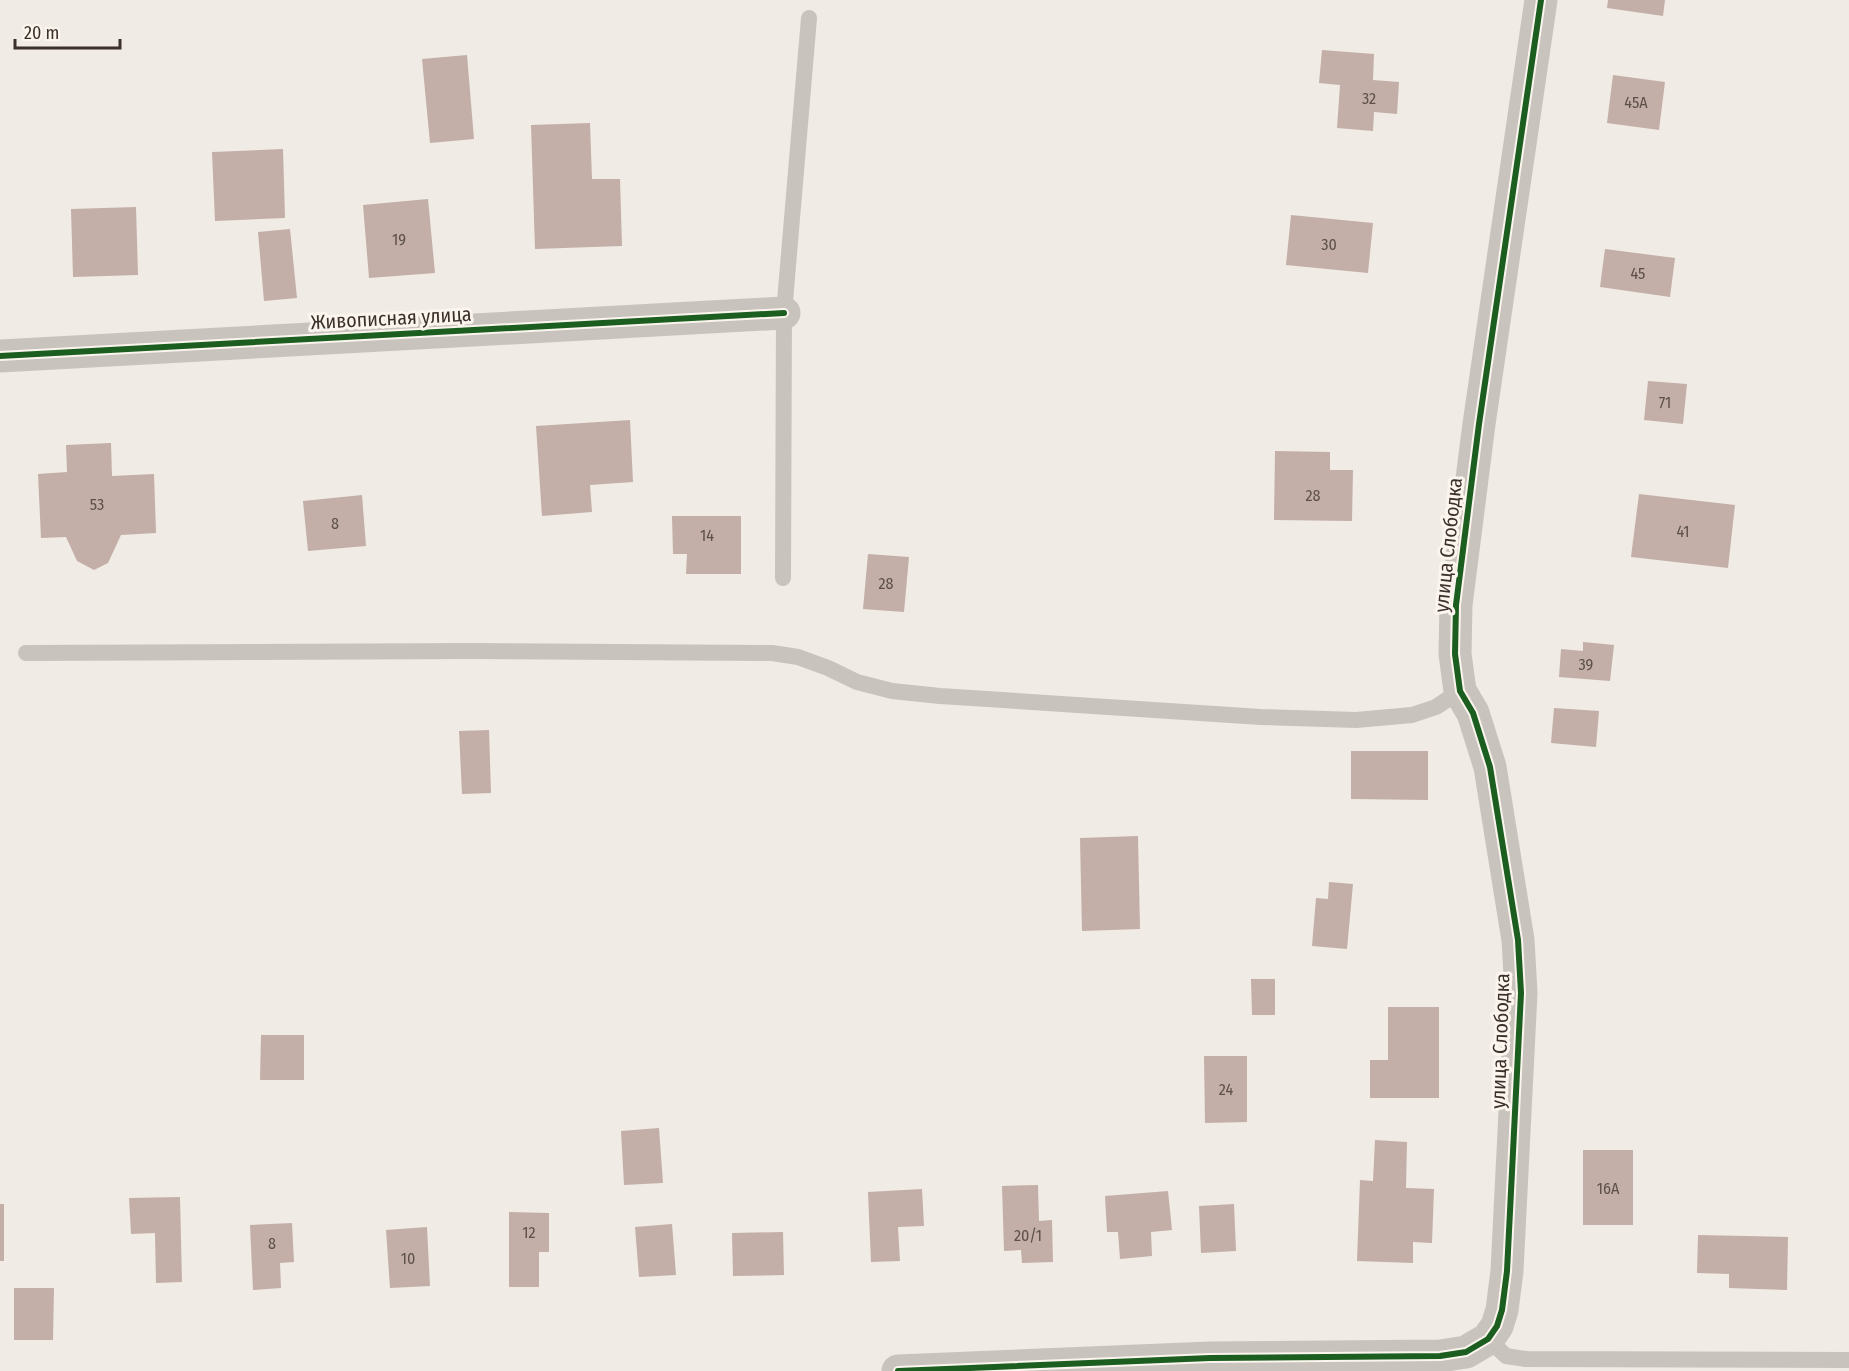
<svg xmlns="http://www.w3.org/2000/svg" width="1849" height="1371" viewBox="0 0 1849 1371" font-family="'Fira Sans Condensed',sans-serif">
  <style>
    .building { fill: #c3afa7 }
    .lines { fill: none; stroke-linecap: round; stroke-linejoin: round }
    .service { stroke: #c9c3be; stroke-width: 16 }
    .minor { stroke: #c9c3be; stroke-width: 33 }
    .cycleway-casing { stroke: #fbf5ee; stroke-width: 10 }
    .cycleway { stroke: #1b5e20; stroke-width: 6 }
    .labels { text-anchor: middle; stroke-width: 6; stroke-linejoin: round; paint-order: stroke }
    .number-label { font-size: 16px; fill: #5d504a }
    .street-label { font-size: 20px; fill: #3b302b; stroke: #fbf5ee }
  </style>
  <rect width="100%" height="100%" fill="#f0ebe5"/>
  <g class="building">
    <polygon points="1608,0 1665,0 1663,16 1607,8"/>
    <polygon points="1322,50 1374,54 1373,80 1399,82 1397,114 1374,112 1373,131 1337,128 1340,85 1319,83"/>
    <polygon points="467,55 474,139 430,143 422,59"/>
    <polygon points="1613,75 1665,82 1659,130 1607,123"/>
    <polygon points="590,123 592,179 620,179 622,246 535,249 531,125"/>
    <polygon points="283,149 285,218 215,221 212,152"/>
    <polygon points="428,199 435,273 369,278 363,205"/>
    <polygon points="136,207 138,275 73,277 71,209"/>
    <polygon points="1291,215 1373,223 1368,273 1286,265"/>
    <polygon points="290,229 297,298 264,301 258,232"/>
    <polygon points="1605,249 1675,258 1670,297 1600,287"/>
    <polygon points="1648,381 1687,384 1683,424 1644,420"/>
    <polygon points="630,420 633,482 590,485 592,512 542,516 536,426"/>
    <polygon points="111,443 112,476 154,474 156,533 121,535 108,563 94,570 77,561 66,537 41,538 38,474 67,472 66,445"/>
    <polygon points="1275,451 1330,452 1330,470 1353,470 1352,521 1274,520"/>
    <polygon points="1639,494 1735,505 1728,568 1631,557"/>
    <polygon points="362,495 366,546 308,551 303,501"/>
    <polygon points="672,516 741,516 741,574 686,574 687,554 673,554"/>
    <polygon points="868,554 909,557 904,612 863,609"/>
    <polygon points="1583,642 1614,645 1610,681 1559,677 1561,649 1583,651"/>
    <polygon points="1554,708 1599,711 1596,747 1551,743"/>
    <polygon points="489,730 491,793 462,794 459,731"/>
    <polygon points="1351,751 1428,751 1428,800 1351,799"/>
    <polygon points="1138,836 1140,929 1082,931 1080,838"/>
    <polygon points="1329,882 1353,884 1347,949 1312,946 1316,898 1328,899"/>
    <polygon points="1251,979 1275,979 1275,1015 1252,1015"/>
    <polygon points="1388,1007 1439,1007 1439,1098 1370,1098 1370,1060 1388,1060"/>
    <polygon points="261,1035 304,1035 304,1080 260,1080"/>
    <polygon points="1204,1056 1247,1056 1247,1122 1205,1123"/>
    <polygon points="659,1128 663,1183 624,1185 621,1131"/>
    <polygon points="1375,1140 1407,1142 1406,1188 1434,1189 1432,1243 1413,1242 1413,1263 1357,1261 1360,1180 1373,1181"/>
    <rect x="1583" y="1150" width="50" height="75"/>
    <polygon points="1038,1185 1039,1221 1052,1220 1053,1262 1022,1263 1021,1250 1004,1251 1002,1186"/>
    <polygon points="922,1189 924,1226 898,1227 900,1261 871,1262 868,1192"/>
    <polygon points="1168,1191 1172,1230 1151,1232 1152,1256 1120,1259 1118,1232 1107,1232 1105,1196"/>
    <polygon points="180,1197 182,1282 156,1283 155,1233 131,1234 129,1198"/>
    <rect x="0" y="1204" width="4" height="57"/>
    <polygon points="1234,1204 1236,1251 1201,1253 1199,1206"/>
    <polygon points="509,1212 549,1213 549,1252 539,1252 539,1287 509,1287"/>
    <polygon points="292,1223 294,1262 280,1263 281,1288 253,1290 250,1225"/>
    <polygon points="672,1224 676,1275 639,1277 635,1227"/>
    <polygon points="427,1227 430,1286 390,1288 386,1230"/>
    <polygon points="783,1232 784,1275 733,1276 732,1233"/>
    <polygon points="1698,1235 1788,1237 1787,1290 1729,1288 1729,1274 1697,1273"/>
    <polygon points="14,1288 54,1288 53,1340 14,1340"/>
  </g>
  <g class="lines">
    <g class="service">
      <polyline points="783,578 784,313 809,18"/>
      <polyline points="26,653 471,651 772,653 798,657 828,668 857,682 892,691 940,696 1261,717 1356,720 1412,715 1436,707 1460,691"/>
      <polyline points="1488,1339 1506,1356 1526,1359 1849,1360"/>
    </g>
    <g class="minor">
      <polyline points="0,356 784,313"/>
      <polyline points="898,1371 1210,1358 1440,1356 1466,1352 1488,1339 1497,1326 1502,1310 1507,1271 1521,993 1518,940 1490,767 1473,713 1460,691 1455,654 1456,605 1479,424 1541,0"/>
    </g>
    <g class="cycleway-casing">
      <g id="cycleway">
        <polyline points="0,356 784,313"/>
        <polyline points="898,1371 1210,1358 1440,1356 1466,1352 1488,1339 1497,1326 1502,1310 1507,1271 1521,993 1518,940 1490,767 1473,713 1460,691 1455,654 1456,605 1479,424 1541,0"/>
      </g>
    </g>
    <use href="#cycleway" class="cycleway"/>
  </g>
  <g class="labels">
    <g class="number-label">
      <text x="1369" y="104">32</text>
      <text x="1636" y="108">45А</text>
      <text x="399" y="245">19</text>
      <text x="1329" y="250">30</text>
      <text x="1638" y="279">45</text>
      <text x="1665" y="408">71</text>
      <text x="1313" y="501">28</text>
      <text x="97" y="510">53</text>
      <text x="335" y="529">8</text>
      <text x="1683" y="537">41</text>
      <text x="707" y="541">14</text>
      <text x="886" y="589">28</text>
      <text x="1586" y="670">39</text>
      <text x="1226" y="1095">24</text>
      <text x="1608" y="1194">16А</text>
      <text x="529" y="1238">12</text>
      <text x="1028" y="1241">20/1</text>
      <text x="272" y="1249">8</text>
      <text x="408" y="1264">10</text>
    </g>
    <g class="street-label">
      <text transform="translate(391 318) rotate(-3)" y="7">Живописная улица</text>
      <text transform="translate(1448 545) rotate(-84)" y="7">улица Слободка</text>
      <text transform="translate(1500 1041) rotate(-88)" y="7">улица Слободка</text>
    </g>
  </g>
  <path d="M15 39v9h105v-9" fill="none" stroke="#3b302b" stroke-width="3"/>
  <text x="24" y="39" font-size="18" fill="#3b302b" stroke="#fbf5ee" stroke-width="4.5" paint-order="stroke">20 m</text>
</svg>
